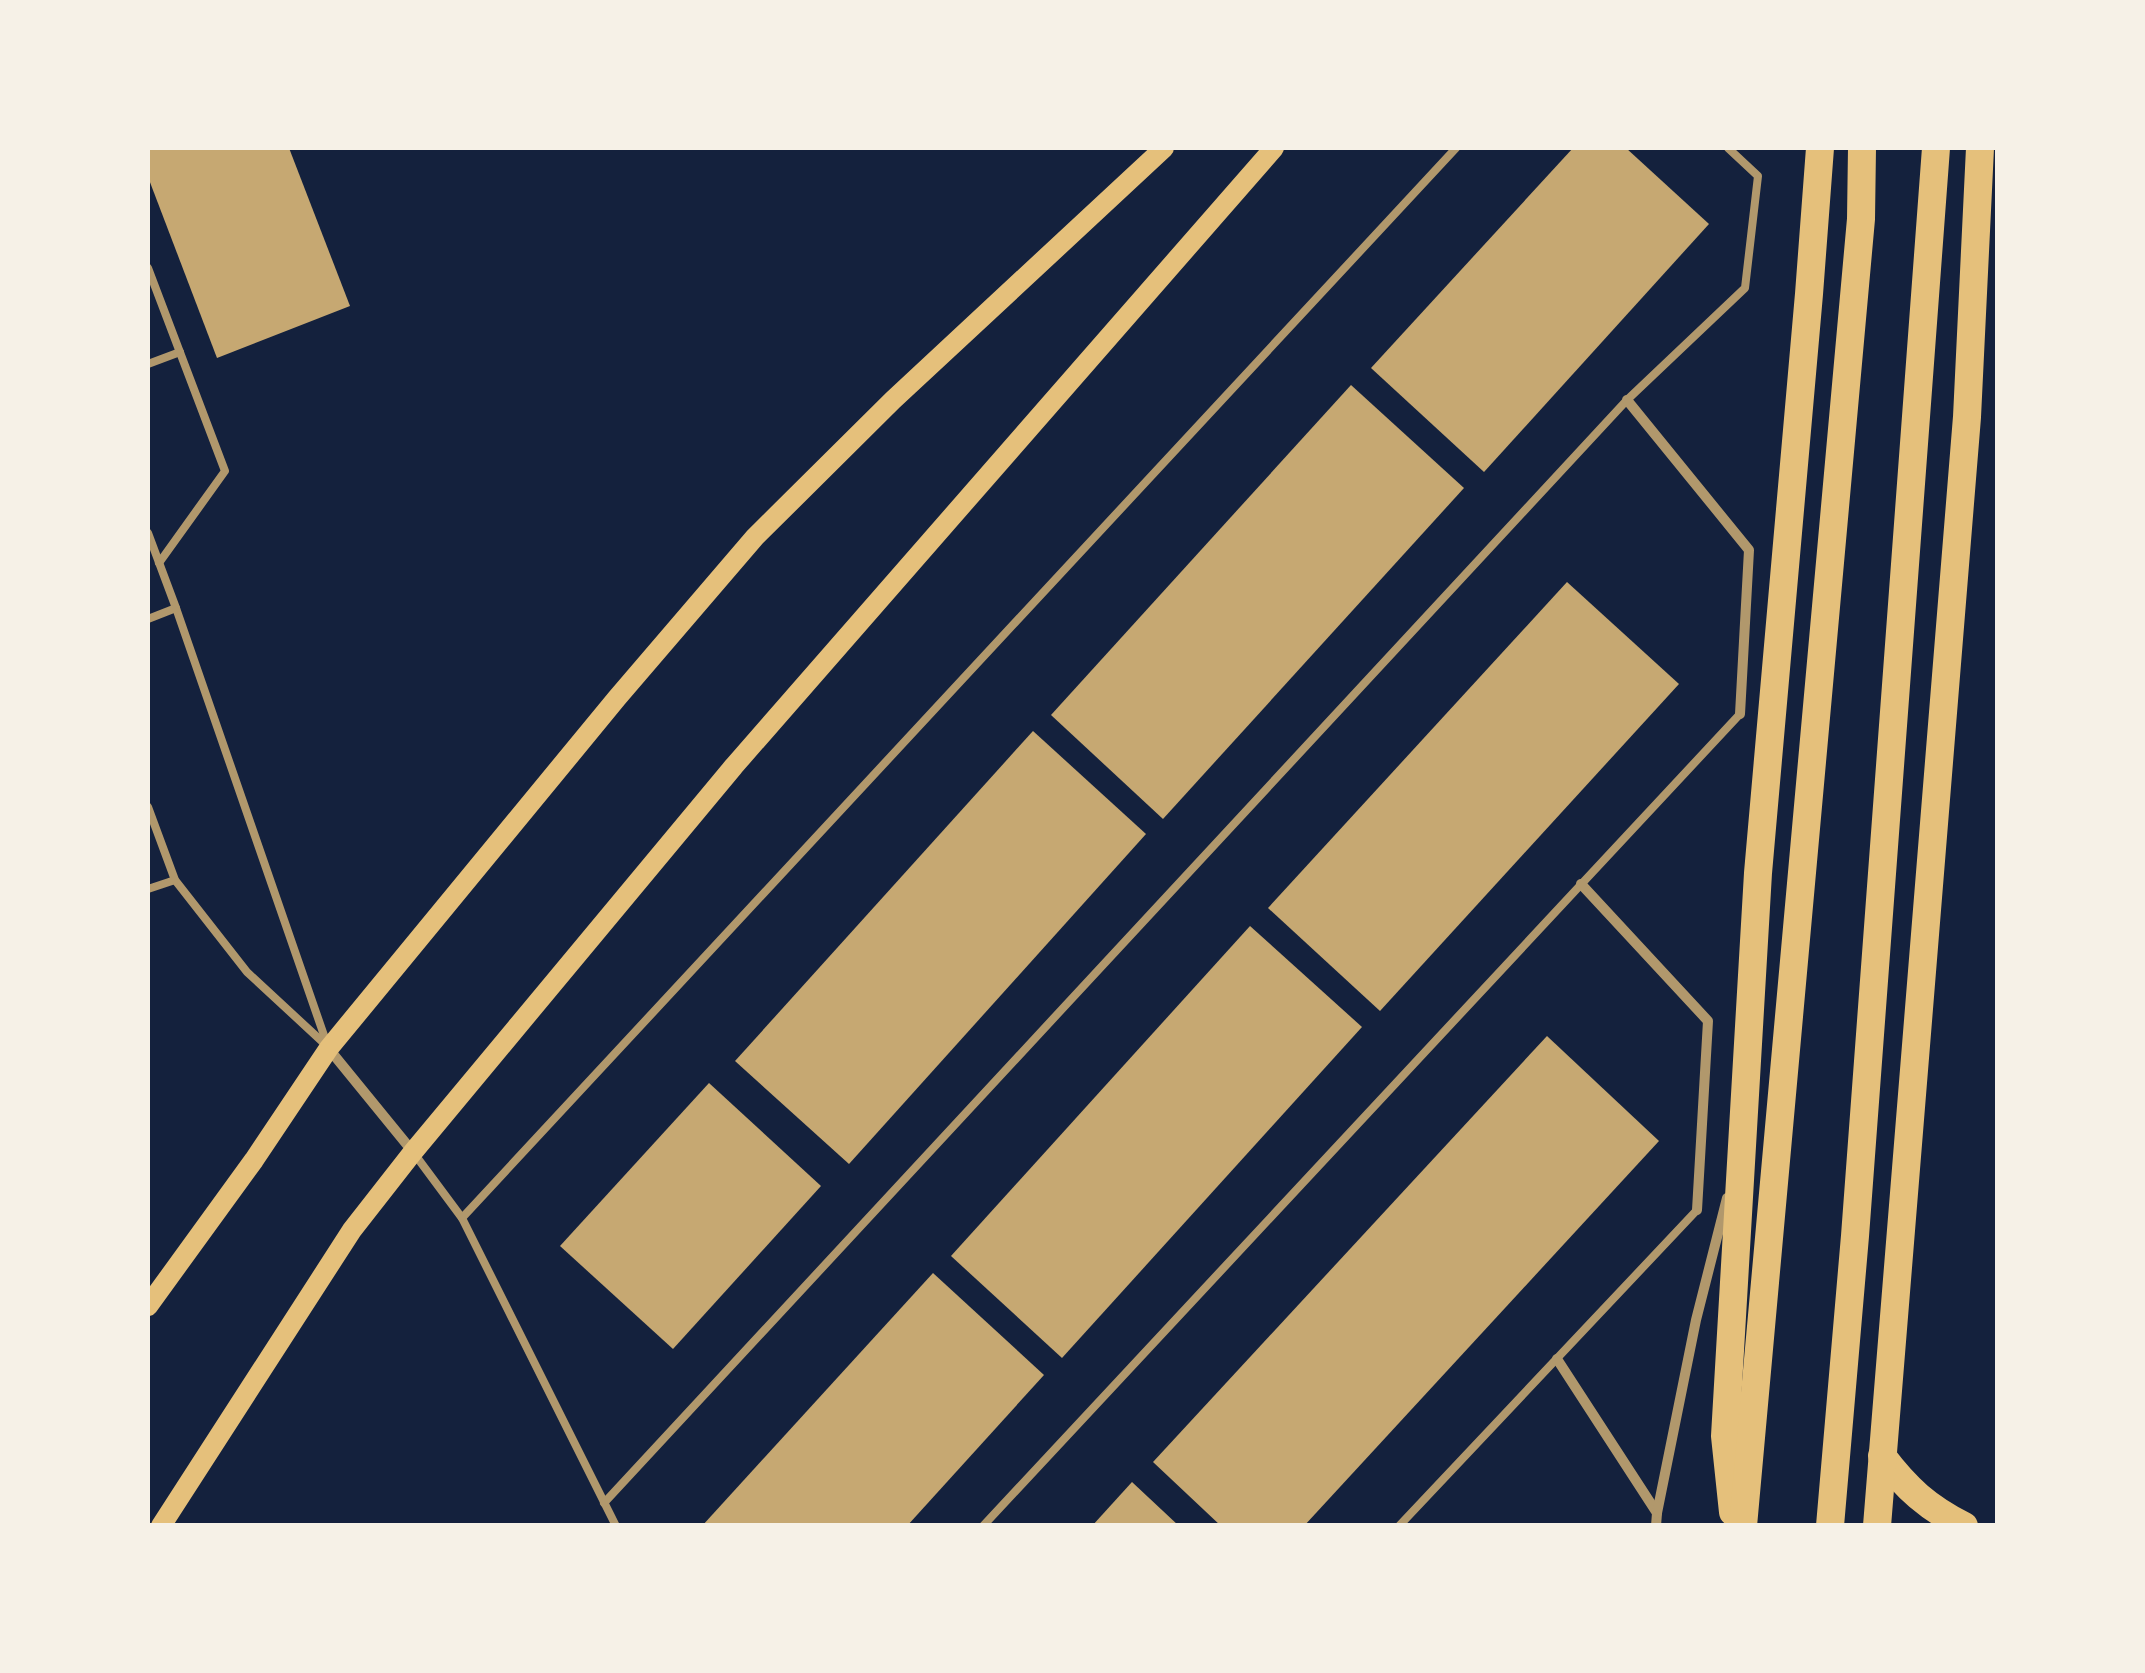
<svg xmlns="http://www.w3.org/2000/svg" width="2145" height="1673" viewBox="0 0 2145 1673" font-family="Merriweather,serif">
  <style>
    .building { fill: #c6a872 }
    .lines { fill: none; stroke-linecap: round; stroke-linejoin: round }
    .service { stroke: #b1986c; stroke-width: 8 }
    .minor { stroke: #b1986c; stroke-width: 10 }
    .secondary { stroke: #e5c07b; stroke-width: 20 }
    .trunk { stroke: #e5c07b; stroke-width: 28 }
  </style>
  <rect width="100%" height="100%" fill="#14213d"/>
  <g class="building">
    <polygon points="148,148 289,148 350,306 217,358 148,177"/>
    <polygon points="1573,148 1626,148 1709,224 1484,472 1371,368"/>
    <polygon points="1351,385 1464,488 1163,819 1051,715"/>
    <polygon points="1567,582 1679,684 1380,1011 1268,908"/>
    <polygon points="1033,731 1146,834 849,1164 735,1061"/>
    <polygon points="1250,926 1362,1027 1062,1358 951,1256"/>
    <polygon points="1547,1036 1659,1141 1304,1526 1221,1526 1153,1462"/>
    <polygon points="709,1083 821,1186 673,1349 560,1246"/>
    <polygon points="933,1273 1044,1375 907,1526 702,1526"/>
    <polygon points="1132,1482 1179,1526 1092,1526"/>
  </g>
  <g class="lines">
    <g class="service">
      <polyline points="148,268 225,471 159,563"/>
      <polyline points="148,364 180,352"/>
      <polyline points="148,533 176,608 327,1044"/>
      <polyline points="148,619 176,608"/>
      <polyline points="148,807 175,880 247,972 328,1047"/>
      <polyline points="148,889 175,880"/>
      <polyline points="413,1152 462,1218 616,1526"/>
      <polyline points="462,1218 1456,148"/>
      <polyline points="604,1503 1627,400 1745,288 1758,176 1728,148"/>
      <polyline points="983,1526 1740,714"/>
      <polyline points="1399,1526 1697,1210"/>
    </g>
    <g class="minor">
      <polyline points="1627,400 1749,550 1740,714"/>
      <polyline points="1581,884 1708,1021 1697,1210"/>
      <polyline points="329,1049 413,1152"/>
      <polyline points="1557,1359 1657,1513 1656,1526"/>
      <polyline points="1657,1513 1696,1320 1727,1198"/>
    </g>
    <g class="secondary">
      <polyline points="148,1306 254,1160 329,1048 617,698 755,537 893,400 1164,148"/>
      <polyline points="161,1526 352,1230 413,1152 734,766 1274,148"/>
    </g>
    <g class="trunk">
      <path d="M1882 1456C1907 1489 1927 1507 1964 1526"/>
      <polyline points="1733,1512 1725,1436 1758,873 1809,294 1820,148"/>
      <polyline points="1743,1526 1861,219 1862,148"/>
      <polyline points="1830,1526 1855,1236 1936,148"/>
      <polyline points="1877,1526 1967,417 1980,148"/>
    </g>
  </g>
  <rect width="2145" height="1673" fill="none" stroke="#f6f1e7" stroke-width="300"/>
</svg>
